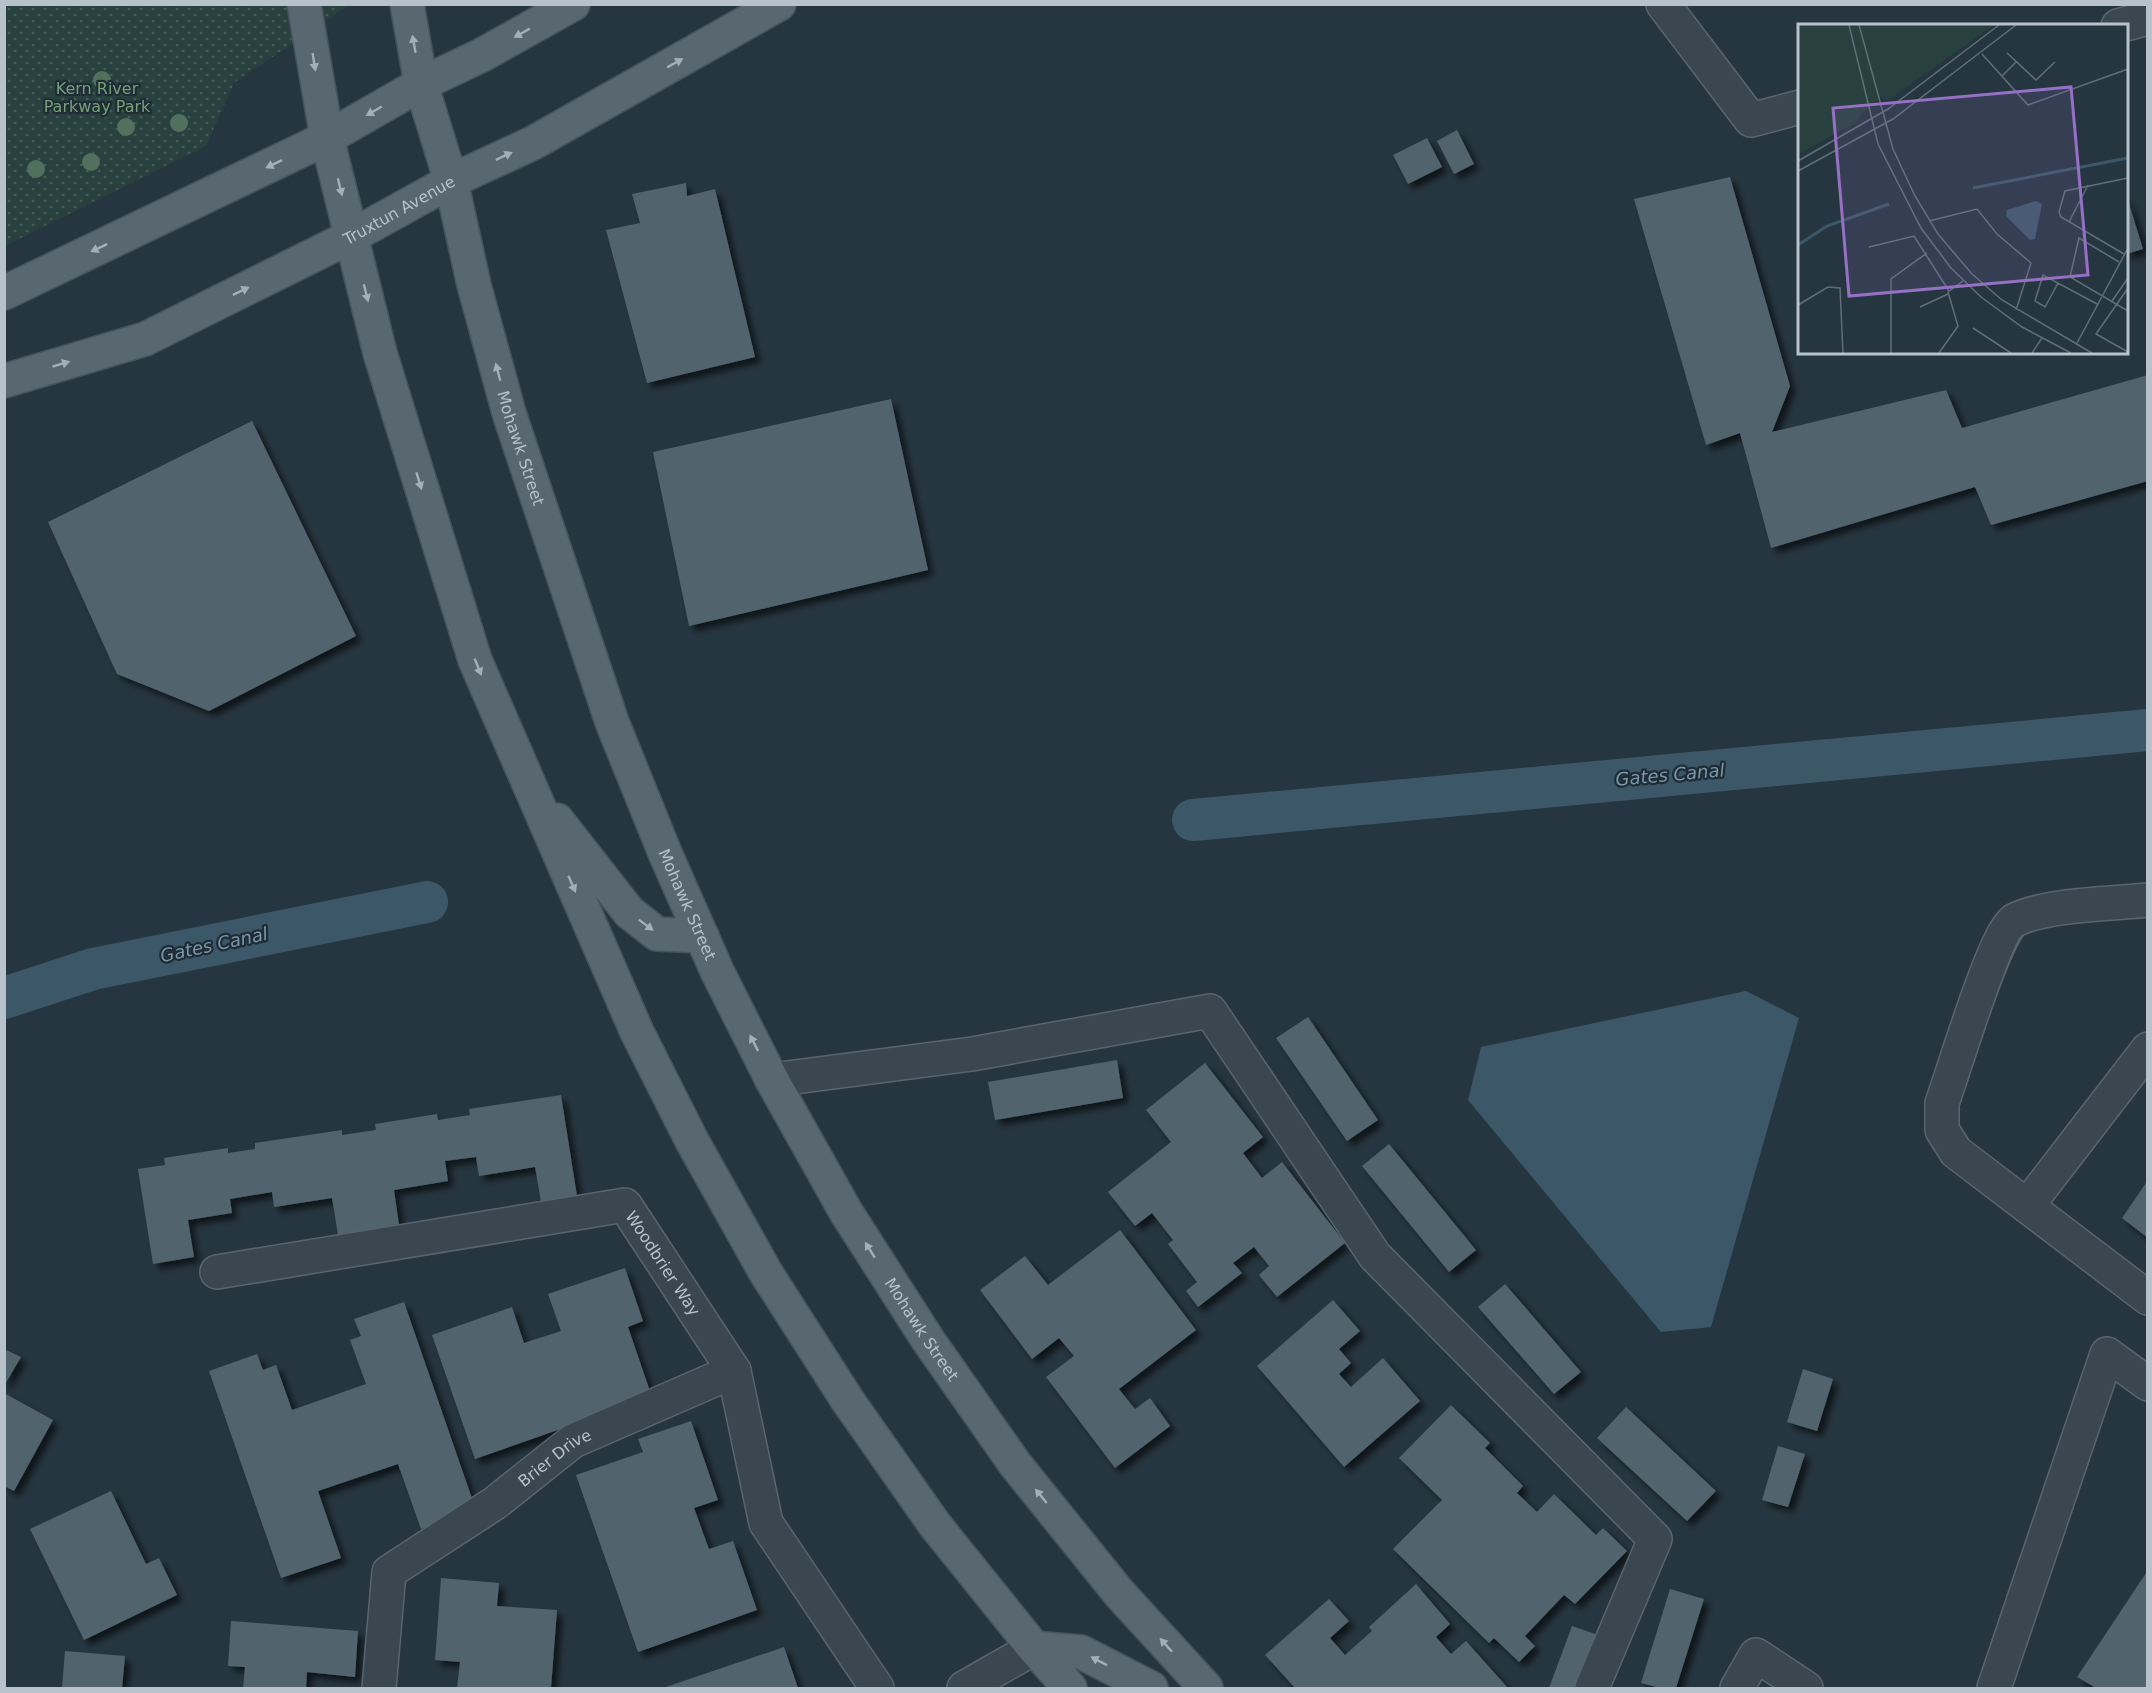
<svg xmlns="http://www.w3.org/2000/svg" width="2152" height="1693" viewBox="0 0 2152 1693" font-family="'DejaVu Sans',sans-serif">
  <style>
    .park { fill: url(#park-dots) }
    .water { fill: #3c5768 }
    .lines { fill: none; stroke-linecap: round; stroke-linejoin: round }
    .canal { stroke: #3c5768; stroke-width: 42 }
    .building { fill: #51636d; filter: url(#shadow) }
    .minor-casing { stroke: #58656d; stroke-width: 36 }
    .major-casing { stroke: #47535c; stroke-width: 36 }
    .minor { stroke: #3a4750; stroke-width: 33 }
    .major { stroke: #586770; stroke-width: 33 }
    .tree { fill: #51705e }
    .oneway { fill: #a4b0b8 }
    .labels { text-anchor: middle; stroke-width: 4.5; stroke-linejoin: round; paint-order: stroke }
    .park-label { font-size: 16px; fill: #75a077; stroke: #1f2c35 }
    .street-label { font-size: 16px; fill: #b7c2ca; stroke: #1f2c35 }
    .water-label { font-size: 18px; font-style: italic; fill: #7898ac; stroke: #1f2c35 }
    .inset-river { fill: none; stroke: #3c5768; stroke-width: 3 }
    .inset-road { fill: none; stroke: #606e77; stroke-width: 1.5 }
    .view { fill: #9670c4; fill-opacity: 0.15; stroke: #9670c4; stroke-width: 3 }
    .inset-edge { fill: none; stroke: #b7c2ca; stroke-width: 3 }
  </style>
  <defs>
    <pattern id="park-dots" width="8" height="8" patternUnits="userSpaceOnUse" patternTransform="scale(1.5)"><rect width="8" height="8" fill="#28413f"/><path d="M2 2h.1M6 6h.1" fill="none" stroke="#455b59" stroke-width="1.8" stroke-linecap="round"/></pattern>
    <filter id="shadow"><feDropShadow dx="5.5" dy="5.5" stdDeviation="3" flood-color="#0009"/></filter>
  </defs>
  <rect width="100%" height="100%" fill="#263640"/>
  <polygon class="park" points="5,5 349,5 234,83 206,146 5,246"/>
  <polygon class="water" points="1746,991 1799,1018 1711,1327 1661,1332 1468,1100 1481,1047"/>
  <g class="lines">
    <g class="canal">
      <polyline points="1193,820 2148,730"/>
      <polyline points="4,998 93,969 427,902"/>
    </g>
  </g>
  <g class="building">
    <polygon points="1457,130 1474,164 1454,174 1437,141"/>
    <polygon points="1427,138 1442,167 1408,184 1393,155"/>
    <polygon points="1730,177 1790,386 1772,432 1946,390 1962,428 2148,375 2148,481 1991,525 1975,487 1771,548 1740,433 1706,445 1634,199"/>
    <polygon points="686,183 687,196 715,189 755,357 647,383 606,230 640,223 632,194"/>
    <polygon points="2126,194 2143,249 2126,254"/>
    <polygon points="891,399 928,570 689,626 653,452"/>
    <polygon points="252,421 356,636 209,711 117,674 48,522"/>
    <polygon points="1308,1017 1378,1120 1347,1141 1276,1038"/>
    <polygon points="1117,1060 1123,1098 995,1120 988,1082"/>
    <polygon points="1205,1063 1263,1137 1243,1153 1262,1178 1282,1162 1345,1243 1277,1297 1259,1275 1269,1266 1254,1247 1233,1263 1242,1273 1198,1307 1186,1291 1197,1282 1168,1244 1173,1240 1152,1213 1135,1226 1108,1192 1171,1142 1146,1110"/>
    <polygon points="561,1095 577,1196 541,1202 535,1167 479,1176 476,1157 445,1161 448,1181 394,1190 399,1225 338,1235 332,1198 274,1207 272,1192 230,1199 232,1213 188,1220 194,1257 153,1264 138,1169 165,1165 164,1158 228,1148 228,1153 255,1149 255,1143 342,1130 342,1135 376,1130 375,1124 437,1114 438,1120 470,1115 469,1109"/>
    <polygon points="1389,1144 1476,1250 1449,1272 1362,1166"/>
    <polygon points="2148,1180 2148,1238 2122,1218"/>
    <polygon points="1120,1230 1196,1330 1119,1389 1135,1409 1150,1398 1170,1426 1115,1468 1046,1377 1074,1356 1059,1338 1032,1359 980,1290 1025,1256 1048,1285"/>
    <polygon points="625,1268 643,1321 628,1327 652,1397 475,1459 432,1335 512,1307 524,1343 561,1331 548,1294"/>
    <polygon points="1505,1284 1581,1372 1554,1394 1478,1307"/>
    <polygon points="1333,1300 1360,1331 1339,1349 1351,1363 1339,1374 1351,1387 1383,1358 1420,1401 1344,1467 1257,1366"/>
    <polygon points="404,1302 476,1510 421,1529 398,1464 318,1491 341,1558 281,1578 209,1371 257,1354 263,1370 276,1365 292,1410 366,1384 350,1340 361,1336 354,1319"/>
    <polygon points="4,1349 21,1357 4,1386"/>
    <polygon points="1803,1369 1833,1379 1817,1431 1787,1422"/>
    <polygon points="4,1393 53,1420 14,1491 4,1486"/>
    <polygon points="1451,1405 1490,1443 1485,1448 1523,1486 1517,1493 1537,1512 1554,1494 1596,1535 1603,1528 1627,1551 1575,1604 1564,1595 1525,1636 1535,1646 1519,1662 1494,1638 1489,1643 1393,1549 1442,1500 1399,1458"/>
    <polygon points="1626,1407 1716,1491 1687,1521 1597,1438"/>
    <polygon points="691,1421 718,1500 694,1508 709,1549 733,1541 757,1610 638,1652 576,1475 643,1452 638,1439"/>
    <polygon points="1778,1446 1805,1454 1788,1507 1762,1500"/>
    <polygon points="111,1491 146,1564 159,1558 177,1595 84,1640 30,1529"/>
    <polygon points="2148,1570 2148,1688 2096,1688 2077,1677"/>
    <polygon points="441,1578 499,1583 497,1606 557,1610 551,1688 457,1688 460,1662 435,1660"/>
    <polygon points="1416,1584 1450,1624 1436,1637 1451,1654 1466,1641 1508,1688 1295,1688 1265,1655 1329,1599 1349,1621 1330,1638 1345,1655 1372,1631 1369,1627"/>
    <polygon points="1670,1589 1704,1599 1676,1688 1660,1688 1641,1683"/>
    <polygon points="231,1621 358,1631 355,1677 307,1672 306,1688 243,1688 245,1667 228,1666"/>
    <polygon points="1572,1626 1607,1638 1589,1688 1549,1688"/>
    <polygon points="784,1647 798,1688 663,1688"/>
    <polygon points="65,1651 125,1656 122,1688 62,1688"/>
  </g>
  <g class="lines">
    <g class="minor-casing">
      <g id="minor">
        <polyline points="1663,4 1751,120 1800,107"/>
        <polyline points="2118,26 2148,18"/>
        <path d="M2148 900C2110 904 2048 904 2015 920 1995 930 1953 1074 1942 1103V1130L1956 1152 2148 1298"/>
        <polyline points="772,1080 972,1054 1210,1011 1375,1256 1655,1539 1592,1688"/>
        <polyline points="2027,1206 2148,1049"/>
        <path id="s1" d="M217 1272 625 1205 734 1371 766 1523 877 1688"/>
        <path id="s2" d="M379 1688 389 1572 495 1503 573 1441 734 1371"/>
        <polyline points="964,1688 1034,1648"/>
        <polyline points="1737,1688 1756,1655 1806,1688"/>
        <polyline points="1994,1688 2107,1354 2148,1384"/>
      </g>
    </g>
    <g class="major-casing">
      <g id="major">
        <polyline points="304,4 327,138 380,353 475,660 637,1032 692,1141 766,1273 848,1401 935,1525 1034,1648 1070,1688"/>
        <path id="s3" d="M407 4 421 84 451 181 474 285 509 413 612 722 665 853 717 971 772 1080 846 1212 928 1340 1015 1464 1119 1593 1206 1688"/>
        <polyline points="4,293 327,138 421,84 482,55 573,4"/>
        <path id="s4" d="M4 381 145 339 352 236 451 181 533 143 779 4"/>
        <polyline points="557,820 629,912 657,934 702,936"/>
        <polyline points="1034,1648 1081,1652 1151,1688"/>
      </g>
    </g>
    <use href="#minor" class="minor"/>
    <use href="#major" class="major"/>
  </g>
  <g class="tree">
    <circle cx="102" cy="80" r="9"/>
    <circle cx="179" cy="123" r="9"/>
    <circle cx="126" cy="127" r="9"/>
    <circle cx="91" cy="162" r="9"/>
    <circle cx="36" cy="169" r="9"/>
  </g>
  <defs><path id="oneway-solid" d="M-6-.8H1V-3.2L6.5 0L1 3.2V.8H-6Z" transform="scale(1.5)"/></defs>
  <g class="oneway">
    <use href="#oneway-solid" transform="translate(522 33) rotate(151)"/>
    <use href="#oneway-solid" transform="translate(414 44) rotate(-100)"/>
    <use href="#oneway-solid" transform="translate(314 62) rotate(81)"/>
    <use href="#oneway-solid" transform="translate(675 63) rotate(-29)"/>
    <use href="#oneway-solid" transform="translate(374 111) rotate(150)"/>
    <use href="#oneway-solid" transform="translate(504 156) rotate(-25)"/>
    <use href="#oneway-solid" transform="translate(274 164) rotate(154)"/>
    <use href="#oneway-solid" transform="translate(340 187) rotate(76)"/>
    <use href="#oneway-solid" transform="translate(99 248) rotate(155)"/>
    <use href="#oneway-solid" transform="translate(241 291) rotate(-26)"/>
    <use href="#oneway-solid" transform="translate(366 293) rotate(76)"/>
    <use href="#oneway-solid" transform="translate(61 364) rotate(-17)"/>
    <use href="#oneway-solid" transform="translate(498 372) rotate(-105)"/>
    <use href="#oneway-solid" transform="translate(419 481) rotate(73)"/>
    <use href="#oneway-solid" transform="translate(478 667) rotate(68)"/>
    <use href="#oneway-solid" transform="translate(572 884) rotate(66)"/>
    <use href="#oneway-solid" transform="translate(646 925) rotate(37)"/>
    <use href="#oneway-solid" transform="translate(754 1043) rotate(-117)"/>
    <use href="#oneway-solid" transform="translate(870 1250) rotate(-122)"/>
    <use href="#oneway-solid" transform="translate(1041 1496) rotate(-129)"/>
    <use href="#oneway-solid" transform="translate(1166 1645) rotate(-132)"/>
    <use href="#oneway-solid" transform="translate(1099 1661) rotate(-153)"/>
  </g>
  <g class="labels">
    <g class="park-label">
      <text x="97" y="94">Kern River<tspan x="97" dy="18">Parkway Park</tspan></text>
    </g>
    <g class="street-label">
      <text dy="6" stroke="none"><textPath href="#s4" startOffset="432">Truxtun Avenue</textPath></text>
      <text dy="6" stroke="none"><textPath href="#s3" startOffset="459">Mohawk Street</textPath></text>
      <text dy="6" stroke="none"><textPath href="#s3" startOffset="945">Mohawk Street</textPath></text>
      <text dy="6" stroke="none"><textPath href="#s1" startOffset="483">Woodbrier Way</textPath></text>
      <text dy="6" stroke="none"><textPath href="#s3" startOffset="1431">Mohawk Street</textPath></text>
      <text dy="6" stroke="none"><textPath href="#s2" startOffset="318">Brier Drive</textPath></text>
    </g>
    <g class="water-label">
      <text transform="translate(1670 775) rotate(-5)" y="6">Gates Canal</text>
      <text transform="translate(214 945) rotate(-12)" y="6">Gates Canal</text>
    </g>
  </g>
  <g transform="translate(1798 24)">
    <rect width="330" height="330" fill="#263640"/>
    <path d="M0 1H196L90 76 83 73 62 91 59 98 0 130Z" fill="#28413f"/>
    <path d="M238 177 244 180 237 215 232 216 208 192 209 186Z" fill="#3c5768"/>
    <path class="inset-river" d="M175 164 330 134M0 221 29 202 91 180"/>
    <path class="inset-road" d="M51 1 80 120 123 204 153 244 183 273 224 303 273 329M61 1 95 125 117 172 140 210 174 250 204 276 294 329M209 29 238 56 257 38M184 30 230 81 330 45M204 52 218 38M0 137 90 85 201 1M0 147 95 95 218 1M131 197 179 185 199 210 233 239 218 286M271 198 290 161M71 223 116 212 151 267M326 230 263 193 261 188 267 167 330 154M321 238 281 214 272 253 330 287M260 259 247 283 237 277 245 251 299 280M330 264 298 310 330 328M314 277 330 254M0 281 30 263 42 264 45 329M122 283 150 270M175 304 213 329M278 321 330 224M93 329V255L129 229M141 329 160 302 150 268 165 257M234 329 244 314"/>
    <path class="view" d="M273 63 290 251 51 272 35 84Z"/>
    <rect width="330" height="330" class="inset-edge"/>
  </g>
  <rect width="2152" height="1693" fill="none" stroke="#b7c2ca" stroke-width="12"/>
</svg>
